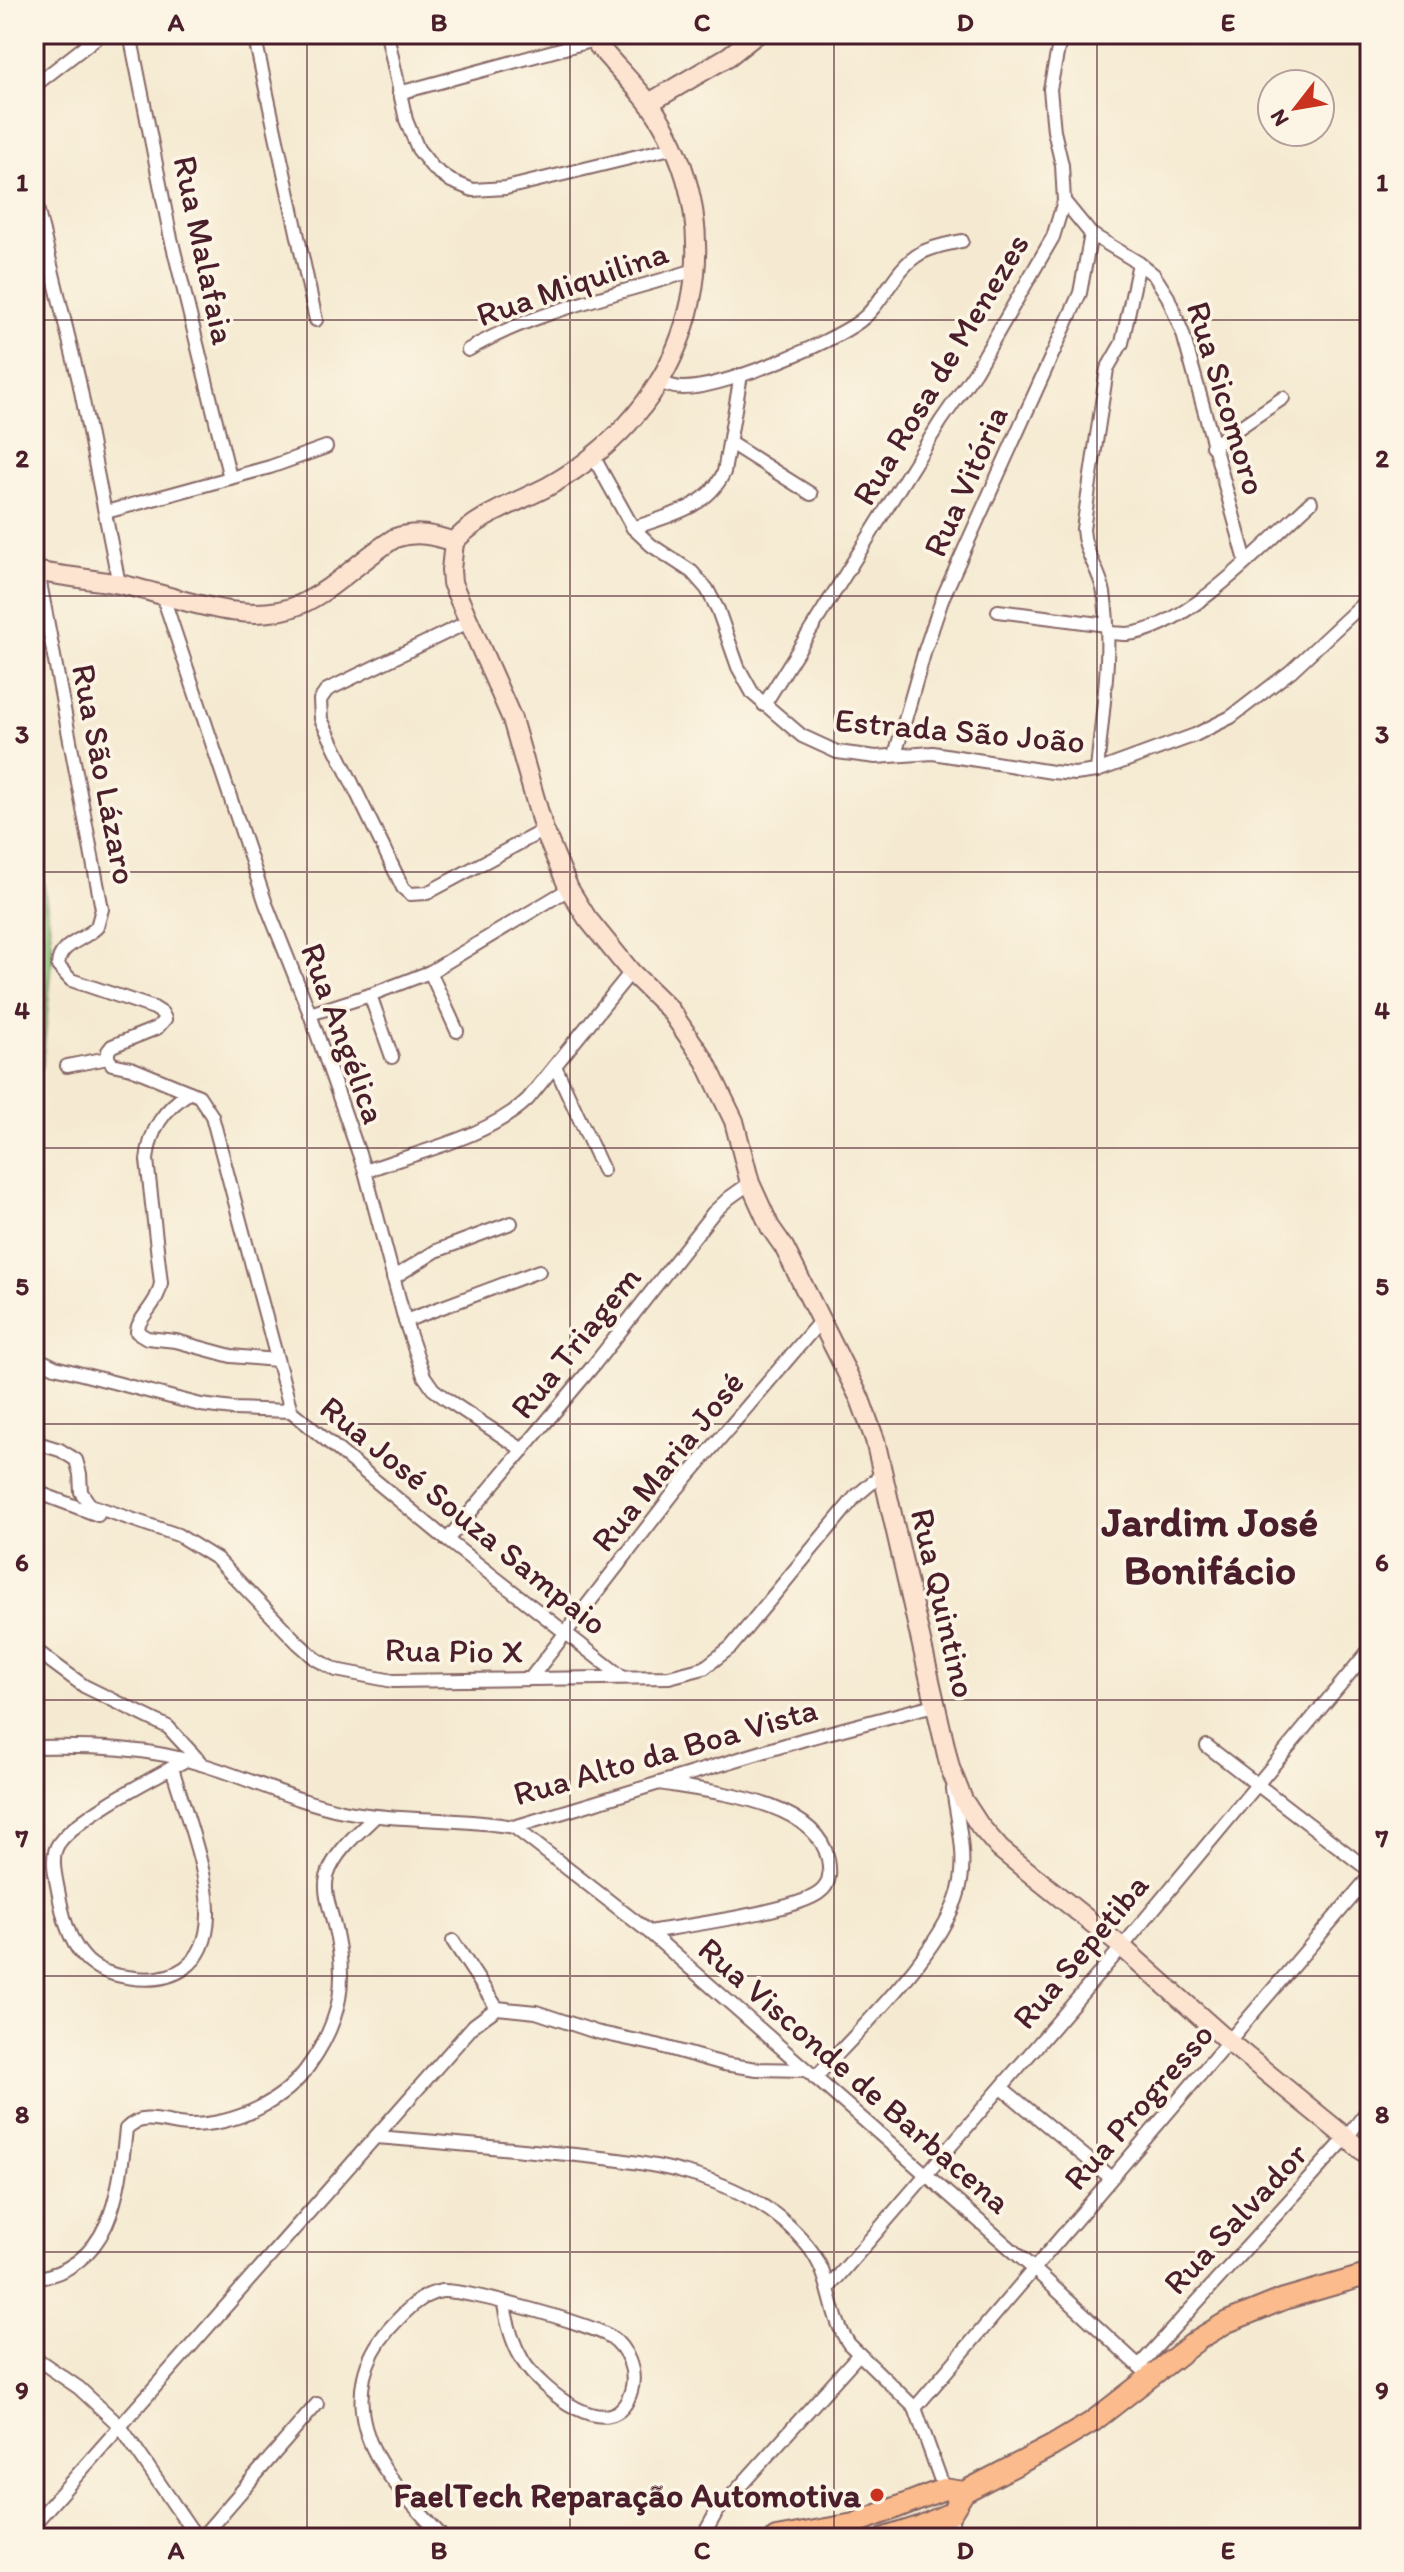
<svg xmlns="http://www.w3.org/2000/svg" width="1404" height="2572" viewBox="0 0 1404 2572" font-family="Itim,sans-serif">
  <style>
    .cemetery { fill: url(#cemetery-stones); stroke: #6a7252; stroke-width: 2 }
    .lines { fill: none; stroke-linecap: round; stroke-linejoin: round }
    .street-casing { stroke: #866665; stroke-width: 16 }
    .secondary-casing { stroke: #866665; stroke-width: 22 }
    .primary-casing { stroke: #866665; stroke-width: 24 }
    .street { stroke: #fff; stroke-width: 12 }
    .secondary { stroke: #fde4d1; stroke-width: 18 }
    .primary { stroke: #fbbb8c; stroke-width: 20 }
    .grid { fill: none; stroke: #4a1f2b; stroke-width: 2; stroke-opacity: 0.55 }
    .poi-dot { fill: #c8321e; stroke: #fcf5e5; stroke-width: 3 }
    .labels { text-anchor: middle; stroke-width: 7; stroke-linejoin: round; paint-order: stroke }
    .street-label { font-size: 34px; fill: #4a1f2b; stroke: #fcf5e5 }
    .poi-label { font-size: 34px; font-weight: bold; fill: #4a1f2b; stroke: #fcf5e5; text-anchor: end }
    .district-label { font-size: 42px; font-weight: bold; fill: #4a1f2b; stroke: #fcf5e5 }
    .neatline { fill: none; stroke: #4a1f2b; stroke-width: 3 }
    .grid-label { font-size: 26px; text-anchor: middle; font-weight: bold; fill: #4a1f2b }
  </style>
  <defs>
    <pattern id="cemetery-stones" width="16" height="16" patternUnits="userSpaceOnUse" patternTransform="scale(2)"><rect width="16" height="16" fill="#8bc479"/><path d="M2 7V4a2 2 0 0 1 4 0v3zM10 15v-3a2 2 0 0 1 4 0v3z" fill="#749f63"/></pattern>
  </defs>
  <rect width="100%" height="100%" fill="#fcf5e5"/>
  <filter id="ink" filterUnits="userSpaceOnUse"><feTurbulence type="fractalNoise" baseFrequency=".0125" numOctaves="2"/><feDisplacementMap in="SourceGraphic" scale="16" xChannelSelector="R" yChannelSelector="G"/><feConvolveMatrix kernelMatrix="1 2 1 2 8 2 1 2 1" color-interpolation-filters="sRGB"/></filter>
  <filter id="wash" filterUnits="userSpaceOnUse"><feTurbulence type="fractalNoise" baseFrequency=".006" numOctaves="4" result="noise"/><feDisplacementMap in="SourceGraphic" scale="32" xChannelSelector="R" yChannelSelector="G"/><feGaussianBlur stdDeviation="1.8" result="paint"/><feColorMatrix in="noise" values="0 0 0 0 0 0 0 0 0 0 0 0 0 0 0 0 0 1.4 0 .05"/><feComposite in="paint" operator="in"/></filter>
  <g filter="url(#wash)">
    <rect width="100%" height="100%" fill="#f5ead1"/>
    <polygon class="cemetery" points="34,815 53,951 42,1068 34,1070"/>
  </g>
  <g filter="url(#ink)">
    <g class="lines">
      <g class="street-casing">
        <g id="street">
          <polyline points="130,34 170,234 230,478"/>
          <polyline points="254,34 316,320"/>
          <polyline points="387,34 406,120 418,149 433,168 451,181 473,190 506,188 675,147"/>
          <polyline points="34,86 101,34"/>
          <polyline points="399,93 594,40"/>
          <polyline points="34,195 79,381 119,584"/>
          <polyline points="1064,201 1091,234 1139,263 1154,275 1168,297 1183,334 1246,561"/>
          <path d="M468 350C533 311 623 293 695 270"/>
          <path d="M659 382C667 385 674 388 683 388 722 388 827 345 860 321 884 303 894 268 921 253 934 246 948 244 962 241"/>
          <polyline points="730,443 811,494"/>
          <polyline points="1212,446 1283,398"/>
          <polyline points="593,456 633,528 651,545 692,572 707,589 718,610 738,667 753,694 802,736 837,752 876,757 933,753 1052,772 1075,774 1097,771 1195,735 1231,717 1291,671 1370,597"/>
          <polyline points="106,512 270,467 326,447"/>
          <path d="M633 528C668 516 708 508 724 472L741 375"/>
          <path d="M38 572 102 909 97 927C83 941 58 944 58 966L71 980 154 1008 162 1013 165 1019 157 1028 112 1046 108 1051V1058L67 1066"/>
          <polyline points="162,594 266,904 310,1014 365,1171 405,1321 424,1376 433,1389 446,1399 523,1450"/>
          <polyline points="998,611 1107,625"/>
          <polyline points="468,622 327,690 320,700 321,719 403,888 410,894 427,893 544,830"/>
          <path d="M1109 633C1115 633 1121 634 1127 634 1186 630 1268 541 1311 502"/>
          <polyline points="764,705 941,421 975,372 1053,237 1064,201 1062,165 1054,131 1050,89 1061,34"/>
          <polyline points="895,755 925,650 943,597 1080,293 1091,234"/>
          <path d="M1097 771C1102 712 1113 651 1104 593 1100 570 1084 553 1083 529L1107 369 1122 343 1139 263"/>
          <polyline points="430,972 457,1031"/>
          <polyline points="370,995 392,1057"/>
          <polyline points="310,1014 370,995 430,972 569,889"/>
          <polyline points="108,1058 112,1064 131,1068 199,1096 212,1116 291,1411"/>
          <polyline points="555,1066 603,1170"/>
          <path d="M190 1092C164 1109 150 1129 147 1160L161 1283C158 1305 137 1318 137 1332L147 1338 176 1341 231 1356 276 1360"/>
          <path d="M365 1171C417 1152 489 1137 528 1099L631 972"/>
          <polyline points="393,1278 436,1251 511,1223"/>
          <polyline points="405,1321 539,1271"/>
          <polyline points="34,1357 55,1367 201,1405 233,1409 291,1411 447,1540 622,1677"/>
          <polyline points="34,1442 60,1450 76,1460 80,1474 81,1492 90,1505 178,1535 217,1559 298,1643 316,1659 336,1670 393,1681 669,1677 704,1668 731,1647 855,1497 882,1474"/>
          <polyline points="34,1491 98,1515"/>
          <polyline points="447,1540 593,1366 713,1213 729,1198 750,1183"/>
          <polyline points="34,1649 84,1686 168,1727 202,1764"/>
          <polyline points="530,1679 676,1490 822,1319"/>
          <polyline points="1207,1746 1370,1871"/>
          <path d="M34 1747C92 1746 148 1747 204 1765 250 1779 295 1801 343 1811 399 1822 457 1817 514 1827L805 1739 934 1705"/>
          <path d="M172 1768C184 1808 209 1874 208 1915 207 1966 173 1985 127 1977 112 1975 94 1969 84 1957 68 1940 62 1912 58 1890 55 1875 50 1855 59 1843 78 1816 155 1777 186 1760"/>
          <polyline points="514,1827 649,1932 1035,2270 1151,2377"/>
          <path d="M649 1932C683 1926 798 1911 820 1892 831 1884 830 1871 828 1859 815 1799 708 1792 659 1783"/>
          <polyline points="453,1941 497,2008"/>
          <path d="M815 2078C859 2030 951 1944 961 1881 966 1851 957 1819 953 1789"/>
          <polyline points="1002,2088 1111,2178"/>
          <path d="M376 2137C429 2141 481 2146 533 2151 627 2160 743 2166 807 2245 834 2278 826 2310 849 2344L915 2408 944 2489"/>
          <path d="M34 2279C112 2267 119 2193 126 2129 144 2110 167 2125 189 2125 235 2125 285 2102 310 2064 342 2018 348 1979 334 1925 331 1911 323 1892 327 1877 334 1852 358 1833 376 1816"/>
          <polyline points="830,2286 1122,1947 1370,1649"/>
          <polyline points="34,2357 79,2388 120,2426 197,2538"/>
          <polyline points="1139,2366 1347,2137 1370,2107"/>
          <polyline points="915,2408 1370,1876"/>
          <polyline points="951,2513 954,2538"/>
          <polyline points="34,2524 474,2025 497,2008 536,2012 596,2032 657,2045 724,2064 757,2069 805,2070"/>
          <polyline points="201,2538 317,2404"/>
          <path d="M443 2538C402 2491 349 2446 364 2377 368 2359 376 2344 389 2329 403 2314 420 2294 442 2291 464 2289 591 2324 611 2337 627 2348 637 2372 631 2391 614 2450 540 2389 523 2361 512 2343 507 2324 504 2304"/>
          <polyline points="702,2538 716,2513 859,2354"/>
        </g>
      </g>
      <g class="secondary-casing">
        <g id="secondary">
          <polyline points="649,103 729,56 757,34"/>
          <polyline points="454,542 451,570 452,583 512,719 544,830 569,889 587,918 631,972 670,1010 705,1061 734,1121 750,1183 770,1227 784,1247 860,1399 875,1440 950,1768 963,1800 980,1826 1000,1849 1122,1947 1229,2042 1370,2157"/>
          <path d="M454 542C478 515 516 503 547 487 563 478 579 468 593 456 695 377 728 237 662 123 643 90 612 65 589 34"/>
          <path d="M34 571C62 576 91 579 119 584 174 595 245 628 299 605 335 589 362 558 395 538 417 531 433 535 454 542"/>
        </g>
      </g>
      <g class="primary-casing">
        <g id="primary">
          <polyline points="776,2538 854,2524 944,2489 964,2492"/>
          <polyline points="885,2538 919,2527 951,2513 964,2492 1052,2446 1092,2422 1199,2339 1227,2322 1284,2299 1370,2274"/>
        </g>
      </g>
      <use href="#street" class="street"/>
      <use href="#secondary" class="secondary"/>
      <use href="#primary" class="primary"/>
    </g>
  </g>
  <path class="grid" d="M307 34V2538M570 34V2538M834 34V2538M1097 34V2538M34 320H1370M34 596H1370M34 872H1370M34 1148H1370M34 1424H1370M34 1700H1370M34 1976H1370M34 2252H1370"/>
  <circle class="poi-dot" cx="877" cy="2495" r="8"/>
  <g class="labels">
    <g class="street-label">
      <text transform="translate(205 250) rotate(78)" y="12">Rua Malafaia</text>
      <text transform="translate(572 283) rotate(-19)" y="12">Rua Miquilina</text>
      <text transform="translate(940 369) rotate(-59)" y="12">Rua Rosa de Menezes</text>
      <text transform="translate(1227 398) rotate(73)" y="12">Rua Sicomoro</text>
      <text transform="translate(965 481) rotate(-66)" y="12">Rua Vitória</text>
      <text transform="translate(960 730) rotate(5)" y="12">Estrada São João</text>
      <text transform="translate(105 774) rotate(79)" y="12">Rua São Lázaro</text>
      <text transform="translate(344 1033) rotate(70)" y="12">Rua Angélica</text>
      <text transform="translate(575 1342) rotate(-51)" y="12">Rua Triagem</text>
      <text transform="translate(667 1461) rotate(-51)" y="12">Rua Maria José</text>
      <text transform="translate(464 1515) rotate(39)" y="12">Rua José Souza Sampaio</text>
      <text transform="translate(944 1603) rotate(77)" y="12">Rua Quintino</text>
      <text transform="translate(454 1650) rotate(1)" y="12">Rua Pio X</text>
      <text transform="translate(665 1751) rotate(-16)" y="12">Rua Alto da Boa Vista</text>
      <text transform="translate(1080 1951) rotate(-50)" y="12">Rua Sepetiba</text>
      <text transform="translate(855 2075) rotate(41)" y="12">Rua Visconde de Barbacena</text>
      <text transform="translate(1138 2106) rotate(-49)" y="12">Rua Progresso</text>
      <text transform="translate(1235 2218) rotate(-47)" y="12">Rua Salvador</text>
    </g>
    <g class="poi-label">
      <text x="861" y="2507">FaelTech Reparação Automotiva</text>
    </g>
    <g class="district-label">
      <text x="1210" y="1536">Jardim José<tspan x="1210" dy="48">Bonifácio</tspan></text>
    </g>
  </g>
  <rect width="1404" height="2572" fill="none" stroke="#fcf5e5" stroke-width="88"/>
  <g transform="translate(1296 108) rotate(239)"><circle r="38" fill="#fcf5e5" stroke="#b59f9b" stroke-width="2"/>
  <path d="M0-6L14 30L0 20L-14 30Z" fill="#c8321e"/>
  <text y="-12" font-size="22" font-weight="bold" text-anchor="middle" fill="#4a1f2b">N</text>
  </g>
  <rect x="44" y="44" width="1316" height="2484" class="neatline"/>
  <g class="grid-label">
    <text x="176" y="31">A</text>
    <text x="439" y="31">B</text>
    <text x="702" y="31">C</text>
    <text x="965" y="31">D</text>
    <text x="1228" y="31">E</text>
    <text x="22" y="191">1</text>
    <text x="1382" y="191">1</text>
    <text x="22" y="467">2</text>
    <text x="1382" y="467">2</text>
    <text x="22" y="743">3</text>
    <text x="1382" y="743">3</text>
    <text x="22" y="1019">4</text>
    <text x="1382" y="1019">4</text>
    <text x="22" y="1295">5</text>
    <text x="1382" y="1295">5</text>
    <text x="22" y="1571">6</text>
    <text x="1382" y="1571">6</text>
    <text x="22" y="1847">7</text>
    <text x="1382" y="1847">7</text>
    <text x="22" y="2123">8</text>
    <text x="1382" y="2123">8</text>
    <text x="22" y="2399">9</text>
    <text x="1382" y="2399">9</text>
    <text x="176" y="2559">A</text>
    <text x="439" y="2559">B</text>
    <text x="702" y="2559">C</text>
    <text x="965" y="2559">D</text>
    <text x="1228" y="2559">E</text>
  </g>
</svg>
